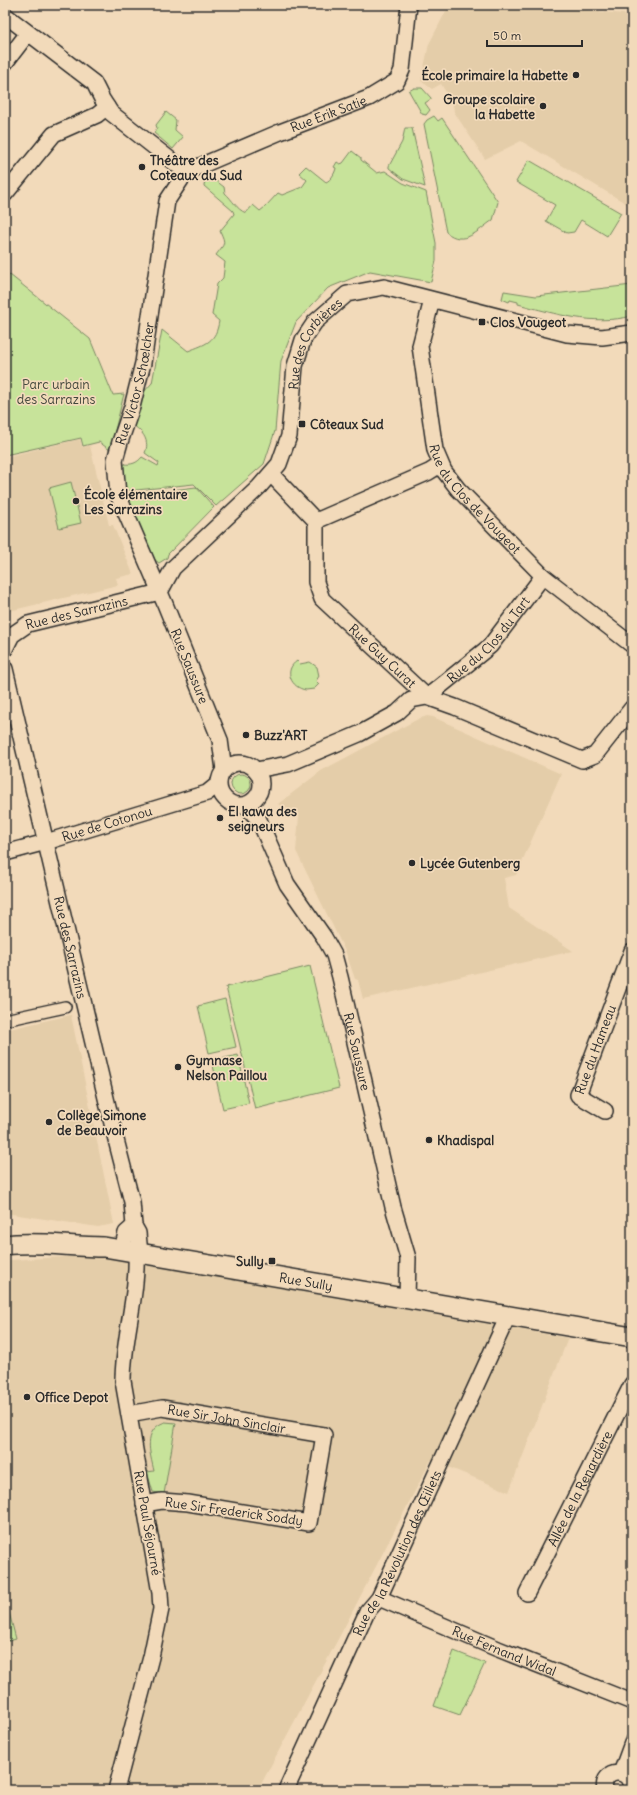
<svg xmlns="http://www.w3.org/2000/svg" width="637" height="1795" viewBox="0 0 637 1795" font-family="Delius,sans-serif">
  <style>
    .built { fill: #e4cda9 }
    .green { fill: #c7e39a; stroke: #798762 }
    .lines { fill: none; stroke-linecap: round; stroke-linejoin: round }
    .pedestrian-casing { stroke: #2b2b2b; stroke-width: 14 }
    .minor-casing { stroke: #2b2b2b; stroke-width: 18 }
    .tertiary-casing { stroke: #2b2b2b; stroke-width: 22 }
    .pedestrian { stroke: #f2daba; stroke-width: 11 }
    .minor { stroke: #f2daba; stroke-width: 15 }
    .tertiary { stroke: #f2daba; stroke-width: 19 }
    .poi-dot { fill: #2b2b2b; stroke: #f2daba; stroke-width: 1.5 }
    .labels { text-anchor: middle; stroke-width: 3.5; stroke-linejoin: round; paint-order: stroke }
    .poi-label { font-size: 13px; font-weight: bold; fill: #2b2b2b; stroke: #f2daba; text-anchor: start }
    .street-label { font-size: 13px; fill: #2b2b2b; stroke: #f2daba }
    .park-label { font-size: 13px; fill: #42473c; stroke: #f2daba }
  </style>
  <rect width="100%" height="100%" fill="#f2daba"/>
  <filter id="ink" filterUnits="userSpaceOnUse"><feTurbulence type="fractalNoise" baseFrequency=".025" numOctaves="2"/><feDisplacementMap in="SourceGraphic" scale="8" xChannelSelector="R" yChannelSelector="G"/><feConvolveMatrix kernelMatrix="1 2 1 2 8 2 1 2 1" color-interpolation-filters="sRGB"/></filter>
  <g filter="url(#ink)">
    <g class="built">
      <polygon points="454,5 533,5 624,14 632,24 632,207 521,141 485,159 454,112 453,104 441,84 432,89 421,81 429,44 446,11"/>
      <polygon points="80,439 82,447 90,446 109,525 113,525 133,574 116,578 118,585 5,612 5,457"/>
      <polygon points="427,716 433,717 561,774 516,875 504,878 509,908 573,951 363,999 358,980 355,979 346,953 296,851 299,816 278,804 321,771 418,719"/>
      <polygon points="71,1015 114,1224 98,1227 5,1213 5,1030"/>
      <polygon points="97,1255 568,1338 509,1492 431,1460 345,1626 258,1790 5,1790 5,1264 11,1260"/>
    </g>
    <g class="green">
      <polygon points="414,88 422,88 431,98 431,99 425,103 430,110 426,115 422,114 409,91"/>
      <polygon points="166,112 176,120 175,130 183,137 173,149 154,133 157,128 156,125"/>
      <path d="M434 116 438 121 442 118 498 202 493 220C477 231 464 247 446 232L424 124 427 120Z"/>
      <polygon points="405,128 412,128 425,187 403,179 389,168 389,166 402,142"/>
      <path d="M352 151 361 158V160L377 173 385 171 403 183 426 192 436 243V261L431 282 370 271 328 288 296 322 281 361 275 431 264 464 216 506 194 484 127 491 124 481 123 464C132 465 137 463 142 457L158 466 159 463 145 453C150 441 143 432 134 426L143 393 152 383 162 330 188 351C206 344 216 342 219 321L212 315 217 284 223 278 225 262 216 255C225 243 226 244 220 231L234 214 233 211 204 186 205 179 211 177 224 187 225 193C233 200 236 209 246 213L253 205 260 211 265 207 278 193 282 195 302 187 307 180 299 173 306 166 326 182C331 180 335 173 336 168L334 167 337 162 340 164 343 163Z"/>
      <polygon points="529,160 621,213 607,236 581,220 574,232 567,233 546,221 555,205 516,182"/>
      <polygon points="5,271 90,339 113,395 124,394 110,450 99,442 83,446 81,438 5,455"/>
      <path d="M632 285V316C593 326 556 314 518 304V302L510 300 509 302 502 299 504 291 536 296Z"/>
      <polygon points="71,482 81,523 59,528 49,488"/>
      <polygon points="196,487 214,507 168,554 167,558 159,563 155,560 128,498 131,495"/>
      <path d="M297 661 300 664 310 662 317 667 319 676 316 681 319 684 314 689 306 690C291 688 283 670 297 661Z"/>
      <circle cx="241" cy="784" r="10"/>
      <polygon points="310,966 339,1088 255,1109 226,987"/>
      <polygon points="225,999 236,1047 209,1053 198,1006"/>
      <polygon points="238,1055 249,1103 223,1109 212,1061"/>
      <path d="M165 1422 176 1423 164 1494 153 1492 147 1472 154 1471C150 1453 142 1430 165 1422Z"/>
      <polygon points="5,1597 16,1639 5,1642"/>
      <polygon points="454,1651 485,1663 460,1715 434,1706"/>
    </g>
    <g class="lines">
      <g class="pedestrian-casing">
        <polyline id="pedestrian" points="5,1020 65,1007"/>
      </g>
      <g class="minor-casing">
        <g id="minor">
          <polyline points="5,15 94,83 102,99 111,113 186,172"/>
          <polyline points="5,63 28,33"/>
          <polyline points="5,194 54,134 97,115 107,107"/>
          <path id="s1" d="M432 300 420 346 435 450 444 471 458 489 543 576 632 645"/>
          <path id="s2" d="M271 474 316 521V582L322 599 427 697 455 707 582 760 595 755 632 708"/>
          <polyline points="316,521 429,472 440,465"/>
          <path id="s3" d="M160 592 173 568 259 487 279 464 289 436 295 366 303 340 315 322 347 294 384 287 567 334 602 337 632 333"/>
          <path id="s4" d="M5 649 12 635 28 624 160 592"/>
          <path id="s5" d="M5 669 114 1132 132 1202 134 1226 138 1233 140 1254"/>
          <circle cx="240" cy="784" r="21"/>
          <path id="s6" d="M224 770 220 740 165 604 118 495 115 460 120 442 132 407 143 363 167 201 186 172 280 132 369 98 397 81 402 70 409 5"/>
          <path id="s7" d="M256 770 288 764 359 734 397 713 411 700 427 697 490 646 543 576"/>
          <path id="s8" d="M245 805 259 820 287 884 324 937 334 955 340 977 393 1207 408 1258 407 1299"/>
          <path id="s9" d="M5 853 46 842 207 793 218 784"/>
          <path id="s10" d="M605 1111 578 1095 632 951"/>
          <polyline points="122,1250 126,1233 134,1226"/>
          <path id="s11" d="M129 1414 162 1408 324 1435 309 1523 188 1503 162 1501 144 1504"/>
          <path id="s12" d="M527 1593 632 1384"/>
          <path id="s13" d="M379 1598 498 1649 632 1702"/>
          <polyline points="621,1773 632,1743"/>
          <path d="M116 1790 151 1657 161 1609 160 1593 123 1381C123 1338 138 1296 136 1253"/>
          <path id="s14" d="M286 1790 367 1612 379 1598 508 1316"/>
          <path d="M605 1790C600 1768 634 1767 630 1790"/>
        </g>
      </g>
      <g class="tertiary-casing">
        <g id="tertiary">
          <path id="s15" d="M5 1245C38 1241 70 1247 104 1247L632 1337"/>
        </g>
      </g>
      <use href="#pedestrian" class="pedestrian"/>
      <use href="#minor" class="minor"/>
      <use href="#tertiary" class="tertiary"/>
    </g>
  </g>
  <g class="poi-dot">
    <circle cx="576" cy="75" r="4"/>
    <circle cx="543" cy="106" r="4"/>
    <circle cx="142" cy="167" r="4"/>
    <rect x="478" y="318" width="8" height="8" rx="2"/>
    <rect x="298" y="420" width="8" height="8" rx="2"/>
    <circle cx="76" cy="501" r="4"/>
    <circle cx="246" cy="735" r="4"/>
    <circle cx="220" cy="818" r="4"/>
    <circle cx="412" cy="863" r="4"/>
    <circle cx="178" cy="1067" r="4"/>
    <circle cx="49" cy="1122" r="4"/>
    <circle cx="429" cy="1140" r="4"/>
    <rect x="268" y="1257" width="8" height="8" rx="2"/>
    <circle cx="27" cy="1397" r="4"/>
  </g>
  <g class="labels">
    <g class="poi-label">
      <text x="568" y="80" text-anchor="end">École primaire la Habette</text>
      <text x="535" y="104" text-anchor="end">Groupe scolaire<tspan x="535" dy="15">la Habette</tspan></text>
      <text x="150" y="165">Théâtre des<tspan x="150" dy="15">Coteaux du Sud</tspan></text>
      <text x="490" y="327">Clos Vougeot</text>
      <text x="310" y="429">Côteaux Sud</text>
      <text x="84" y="499">École élémentaire<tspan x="84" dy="15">Les Sarrazins</tspan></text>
      <text x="254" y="740">Buzz'ART</text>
      <text x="228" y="816">El kawa des<tspan x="228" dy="15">seigneurs</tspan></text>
      <text x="420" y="868">Lycée Gutenberg</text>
      <text x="186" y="1065">Gymnase<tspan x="186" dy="15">Nelson Paillou</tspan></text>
      <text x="57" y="1120">Collège Simone<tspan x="57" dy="15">de Beauvoir</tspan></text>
      <text x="437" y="1145">Khadispal</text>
      <text x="264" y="1266" text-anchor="end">Sully</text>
      <text x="35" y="1402">Office Depot</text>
    </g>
    <g class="street-label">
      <text dy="5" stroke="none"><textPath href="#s6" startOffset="784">Rue Erik Satie</textPath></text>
      <text dy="5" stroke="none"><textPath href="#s3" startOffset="305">Rue des Corbières</textPath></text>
      <text dy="5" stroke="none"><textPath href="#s6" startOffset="410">Rue Victor Schœlcher</textPath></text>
      <text dy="5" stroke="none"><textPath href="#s1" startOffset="216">Rue du Clos de Vougeot</textPath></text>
      <text dy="5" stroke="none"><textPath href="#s4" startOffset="85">Rue des Sarrazins</textPath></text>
      <text dy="5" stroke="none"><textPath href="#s7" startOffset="273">Rue du Clos du Tart</textPath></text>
      <text dy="5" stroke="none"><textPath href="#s2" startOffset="227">Rue Guy Curat</textPath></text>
      <text transform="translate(190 666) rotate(68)" y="5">Rue Saussure</text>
      <text dy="5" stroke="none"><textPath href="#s9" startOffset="106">Rue de Cotonou</textPath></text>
      <text dy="5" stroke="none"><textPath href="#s5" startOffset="286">Rue des Sarrazins</textPath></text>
      <text dy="5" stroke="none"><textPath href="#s10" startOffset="80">Rue du Hameau</textPath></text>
      <text dy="5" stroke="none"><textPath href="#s8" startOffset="275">Rue Saussure</textPath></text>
      <text dy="5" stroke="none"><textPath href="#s15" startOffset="304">Rue Sully</textPath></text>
      <text dy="5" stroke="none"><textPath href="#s11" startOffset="99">Rue Sir John Sinclair</textPath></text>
      <text dy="5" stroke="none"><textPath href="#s12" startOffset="117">Allée de la Renardière</textPath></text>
      <text transform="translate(234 1511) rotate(8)" y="5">Rue Sir Frederick Soddy</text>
      <text transform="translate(148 1523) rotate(80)" y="5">Rue Paul Séjourné</text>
      <text dy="5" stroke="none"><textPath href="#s14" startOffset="262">Rue de la Révolution des Œillets</textPath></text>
      <text dy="5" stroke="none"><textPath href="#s13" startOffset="136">Rue Fernand Widal</textPath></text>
    </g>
    <g class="park-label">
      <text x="56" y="389">Parc urbain<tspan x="56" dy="15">des Sarrazins</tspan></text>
    </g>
  </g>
  <rect width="637" height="1795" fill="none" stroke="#f2daba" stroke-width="20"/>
  <rect x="10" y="10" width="617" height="1775" fill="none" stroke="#2b2b2b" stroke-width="1.5" filter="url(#ink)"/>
  <path d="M487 40v6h95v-6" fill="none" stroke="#2b2b2b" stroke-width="2"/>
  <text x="493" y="40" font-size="12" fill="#2b2b2b" stroke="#f2daba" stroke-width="3" paint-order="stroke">50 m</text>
</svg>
